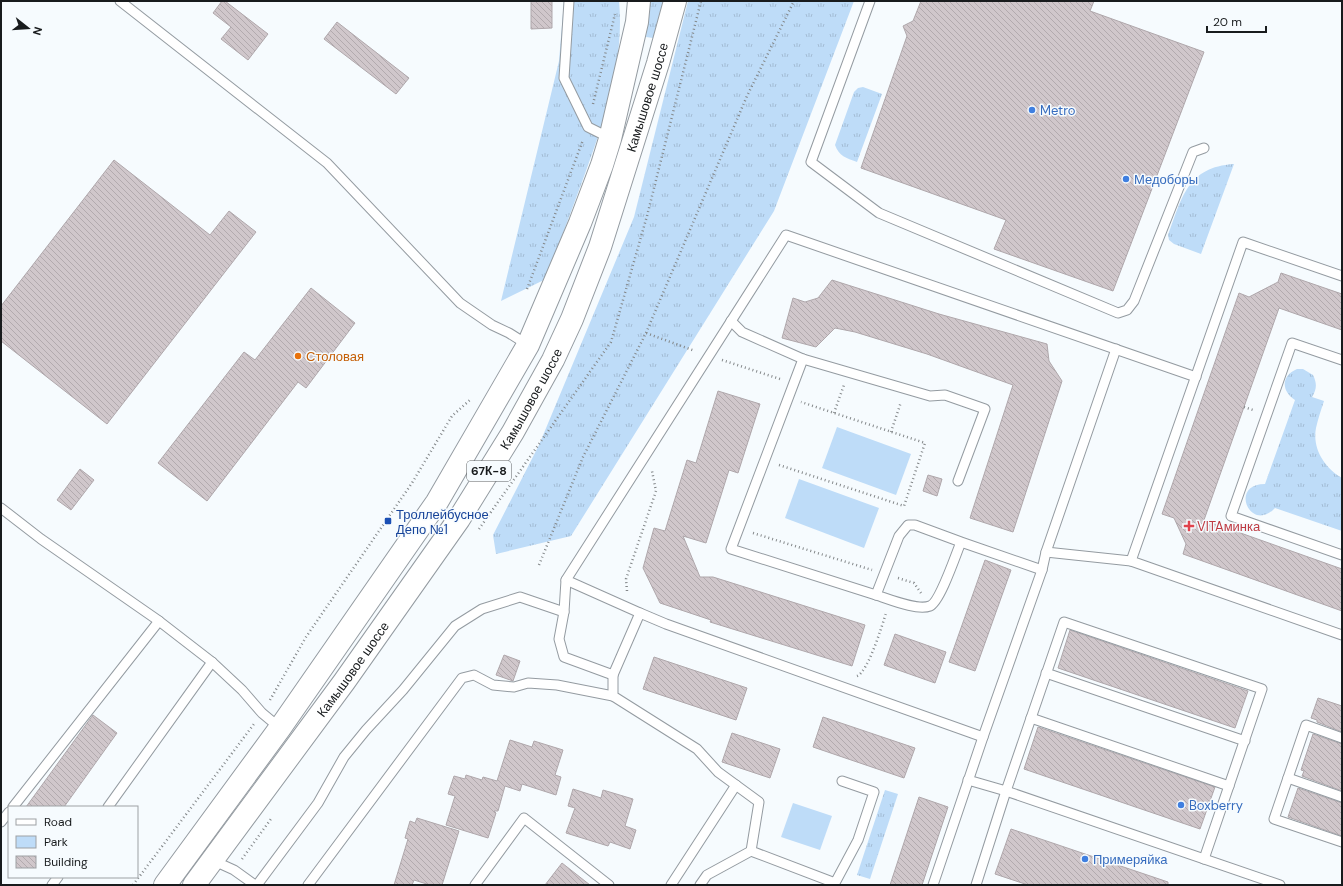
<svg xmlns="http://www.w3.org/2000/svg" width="1343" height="886" viewBox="0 0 1343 886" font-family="'DM Sans',sans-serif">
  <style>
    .grass { fill: url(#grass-tufts) }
    .green { fill: #bedcf8 }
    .building { fill: url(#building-back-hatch); stroke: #afa7ab }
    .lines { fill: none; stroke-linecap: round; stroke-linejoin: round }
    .service-casing { stroke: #949ba1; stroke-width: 11 }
    .primary-casing { stroke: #949ba1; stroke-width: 24 }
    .path { stroke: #84888a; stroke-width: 2.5; stroke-dasharray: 1 3; stroke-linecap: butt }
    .service { stroke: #fff; stroke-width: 9 }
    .primary { stroke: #fff; stroke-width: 22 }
    .shop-dot { fill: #3f7fe0; stroke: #f6fbfe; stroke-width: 1.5 }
    .food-dot { fill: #e8710a; stroke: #f6fbfe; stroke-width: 1.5 }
    .transit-dot { fill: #1a4fb4; stroke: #f6fbfe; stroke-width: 1.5 }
    .health-dot { fill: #e0444e; stroke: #f6fbfe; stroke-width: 1.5 }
    .labels { text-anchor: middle; stroke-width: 3; stroke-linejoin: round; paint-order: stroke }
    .shield { fill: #f6fbfe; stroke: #5b5e60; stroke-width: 1 }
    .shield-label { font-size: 12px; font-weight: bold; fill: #181b1d }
    .street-label { font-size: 13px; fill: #181b1d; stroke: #f6fbfe }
    .shop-label { font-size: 13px; fill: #366cbe; stroke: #f6fbfe; text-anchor: start }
    .food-label { font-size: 13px; fill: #c56008; stroke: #f6fbfe; text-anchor: start }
    .transit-label { font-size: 13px; fill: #164399; stroke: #f6fbfe; text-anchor: start }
    .health-label { font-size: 13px; fill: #be3a42; stroke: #f6fbfe; text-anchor: start }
  </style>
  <defs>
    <pattern id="grass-tufts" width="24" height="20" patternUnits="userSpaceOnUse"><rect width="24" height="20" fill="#bedcf8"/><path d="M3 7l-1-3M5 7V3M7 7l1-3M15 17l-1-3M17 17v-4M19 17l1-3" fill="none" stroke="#a3bcd4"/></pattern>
    <pattern id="building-back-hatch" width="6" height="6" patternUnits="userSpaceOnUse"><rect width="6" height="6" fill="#d0c7cb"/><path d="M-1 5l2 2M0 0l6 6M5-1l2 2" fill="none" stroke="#b2aaae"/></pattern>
  </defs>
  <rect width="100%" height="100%" fill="#f6fbfe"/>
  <g class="grass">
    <path d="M564 1H619C625 63 603 124 582 182 570 214 558 247 546 279L501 301 559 61Z"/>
    <polygon points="650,1 663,1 653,38 646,37"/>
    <polygon points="688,1 854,1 774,211 571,536 496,554 493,535 539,445 634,217"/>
    <path d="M863 87 882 94 857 162C846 158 839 156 835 145L854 92 858 88Z"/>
    <path d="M1234 164 1201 254 1174 244 1169 240 1168 235C1182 198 1187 167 1234 164Z"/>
    <path d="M1297 369H1303L1313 375C1317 383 1317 389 1312 397L1324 401C1321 410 1318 419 1316 428 1312 449 1325 468 1342 478V531L1275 508C1251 534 1228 484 1265 484L1295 400C1281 391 1281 376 1297 369Z"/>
    <polygon points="885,790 898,794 870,879 857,875"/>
  </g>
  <g class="green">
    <polygon points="837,427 911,454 896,495 822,468"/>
    <polygon points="799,479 879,508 864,548 785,518"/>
    <polygon points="793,803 832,816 820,850 781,837"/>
  </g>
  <g class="building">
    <polygon points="222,1 225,1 268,34 248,60 221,39 231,27 213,13"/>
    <polygon points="531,1 552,1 552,28 531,29"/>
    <polygon points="921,1 1094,1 1090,11 1204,52 1113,291 994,249 1006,220 861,168 907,36 903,26 913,21"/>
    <polygon points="337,22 409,78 396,94 324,39"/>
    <polygon points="114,160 210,235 229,211 256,232 107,424 1,341 1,306"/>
    <polygon points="1281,273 1342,294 1342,330 1279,308 1204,520 1342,569 1342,611 1183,554 1186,544 1174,518 1162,514 1239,293 1249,297 1278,282"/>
    <polygon points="832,280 939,314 1047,344 1049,361 1062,381 1013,532 970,518 1013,385 927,354 855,332 835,328 816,347 782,338 793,298 805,302 818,298"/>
    <polygon points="311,288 355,323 306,388 298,382 207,501 158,463 244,352 255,360"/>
    <polygon points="718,391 760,404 738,473 729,470 706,543 683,536 700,577 713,577 865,625 852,666 710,622 711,620 660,603 643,568 654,528 665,531 687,460 696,463"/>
    <polygon points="80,469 94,480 71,510 57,500"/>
    <polygon points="928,475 942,479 937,496 923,491"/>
    <polygon points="985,560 1011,570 975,671 949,662"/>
    <polygon points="1070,630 1248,691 1235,728 1058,668"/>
    <polygon points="895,634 946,652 935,683 884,665"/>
    <polygon points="504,655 520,661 513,681 496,675"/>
    <polygon points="654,657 747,688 736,720 643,689"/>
    <polygon points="1318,698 1342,706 1342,732 1317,722 1317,720 1311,718"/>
    <polygon points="93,715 117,733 64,807 26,807"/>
    <polygon points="823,717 915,748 904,778 813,747"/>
    <polygon points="1038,727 1215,787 1200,829 1024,769"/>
    <polygon points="732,733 780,749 770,778 722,762"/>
    <polygon points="1313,734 1342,744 1342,791 1302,776 1304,771 1301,770"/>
    <polygon points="510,740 532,747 534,741 563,750 555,775 561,777 556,795 522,784 520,791 505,786 498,811 494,811 496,813 488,838 446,825 455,796 448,794 454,776 465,779 466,775 482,780 483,777 497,781"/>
    <polygon points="1298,788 1342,803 1342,836 1288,817"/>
    <polygon points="573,789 601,798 603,790 633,799 625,826 636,830 630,849 610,842 608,846 566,833 575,808 568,806"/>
    <polygon points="919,797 948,807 922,885 890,885"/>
    <polygon points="417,818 459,831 442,885 430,885 414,880 412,885 394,885 408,839 405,838 410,821 415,823"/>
    <polygon points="1011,829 1168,882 1168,885 1028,885 995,874"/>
    <polygon points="562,863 590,885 545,885"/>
  </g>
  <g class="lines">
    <g class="service-casing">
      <g id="service">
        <polyline points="120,1 327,163 460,303 492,325 509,333 528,345"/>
        <polyline points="569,1 564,78 588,127 610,138"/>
        <polyline points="870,1 811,162 879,213 1118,313 1127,310 1134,301 1193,152 1204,148"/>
        <polyline points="1342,276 1243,242 1131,561 1342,635"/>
        <polyline points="731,321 742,332 803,359 930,396 945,395 985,409 958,481"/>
        <polyline points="803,359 731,549 876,595"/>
        <polyline points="1342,360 1292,343 1231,516 1342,555"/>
        <polyline points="1,508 41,539 159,621 212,662 242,690 262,713 280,728"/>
        <path d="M961 542 915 525H908L899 536 876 595C889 599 917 611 930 606 940 602 956 554 961 542L1042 570"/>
        <polyline points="1046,552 1131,561"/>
        <polyline points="566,580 564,612 559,639 564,657 613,675 640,613 666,624 983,737"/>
        <polyline points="640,613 566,580 786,235 1196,377"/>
        <polyline points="1046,673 1245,741"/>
        <polyline points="613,675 613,696 697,749 718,772 759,802 751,851 835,883 858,840 874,792 842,781"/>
        <polyline points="1031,718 1229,786"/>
        <polyline points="1342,738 1306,725 1274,819 1342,842"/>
        <polyline points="1288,778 1342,797"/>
        <polyline points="968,780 1006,791 1064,622 1262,689 1204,859"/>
        <polyline points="13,807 159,621"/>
        <polyline points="108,807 212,662"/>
        <polyline points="1,822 9,812"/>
        <polyline points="212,860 234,870 255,885"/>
        <polyline points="52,885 58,877"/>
        <polyline points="257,885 318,803 344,757 366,730 403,690 455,626 482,609 520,597 564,612"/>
        <polyline points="308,885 462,678 474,675 493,685 514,687 528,683 557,685 613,696"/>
        <polyline points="475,885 524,818 609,885"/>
        <polyline points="671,885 736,785"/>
        <polyline points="700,885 707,875 751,851"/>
        <polyline points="933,885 983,737 1042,570 1046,552 1116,349"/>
        <polyline points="976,885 1006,791 1280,885"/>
      </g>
    </g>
    <g class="primary-casing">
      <g id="primary">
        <polyline points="165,885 280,728 437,502 528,345 580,223 602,165 610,139 637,22 639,1"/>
        <path id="s1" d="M194 885 344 682 459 519 513 432 553 360 572 319 600 247 658 63 675 1"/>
      </g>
    </g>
    <g class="path">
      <polyline points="593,104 615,14"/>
      <polyline points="527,289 583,140"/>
      <polyline points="646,333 747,96 794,1"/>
      <polyline points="722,360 780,379"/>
      <polyline points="1244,407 1253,410"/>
      <polyline points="834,413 844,385"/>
      <polyline points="891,432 901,402"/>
      <polyline points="779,465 904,506 925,443 801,402"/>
      <polyline points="479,529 611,342 647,216 701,1"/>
      <polyline points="753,533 872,570"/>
      <polyline points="539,565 583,457 646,333 695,351"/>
      <polyline points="898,578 914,583 921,593"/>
      <polyline points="627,591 626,579 656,491 652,471"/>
      <path d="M857 676C868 672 882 626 886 613"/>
      <polyline points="270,700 306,637 412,483 452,416 471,399"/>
      <polyline points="242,859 271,819"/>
      <polyline points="133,885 254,724"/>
    </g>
    <use href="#service" class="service"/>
    <use href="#primary" class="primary"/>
  </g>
  <g class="shop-dot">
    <circle cx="1032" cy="110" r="4"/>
    <circle cx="1126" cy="179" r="4"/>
    <circle cx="1181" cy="805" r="4"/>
    <circle cx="1085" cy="859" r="4"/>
  </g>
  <circle class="food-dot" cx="298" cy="356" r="4"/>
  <rect class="transit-dot" x="384" y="517" width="8" height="8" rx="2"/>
  <path class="health-dot" d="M1187 520h4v4h4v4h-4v4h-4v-4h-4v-4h4z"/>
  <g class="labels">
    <rect class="shield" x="467" y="461" width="44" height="20" rx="3"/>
    <g class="shield-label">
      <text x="489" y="475">67К-8</text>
    </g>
    <g class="street-label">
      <text dy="5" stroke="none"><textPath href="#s1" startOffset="916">Камышовое шоссе</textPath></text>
      <text dy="5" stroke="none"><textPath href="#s1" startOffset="592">Камышовое шоссе</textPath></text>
      <text dy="5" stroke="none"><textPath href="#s1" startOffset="268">Камышовое шоссе</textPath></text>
    </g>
    <g class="shop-label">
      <text x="1040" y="115">Metro</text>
      <text x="1134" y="184">Медоборы</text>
      <text x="1189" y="810">Boxberry</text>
      <text x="1093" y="864">Примеряйка</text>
    </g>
    <g class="food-label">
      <text x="306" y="361">Столовая</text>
    </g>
    <g class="transit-label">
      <text x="396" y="519">Троллейбусное<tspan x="396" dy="15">Депо №1</tspan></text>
    </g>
    <g class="health-label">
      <text x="1197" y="531">VITAминка</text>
    </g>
  </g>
  <rect width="1343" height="886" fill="none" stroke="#181b1d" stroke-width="4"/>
  <rect x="8" y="806" width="130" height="72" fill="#f6fbfe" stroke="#9da1a4"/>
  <rect x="16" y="819" width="20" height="6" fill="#ffffff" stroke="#9da1a4"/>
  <text x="44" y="826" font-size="12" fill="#181b1d">Road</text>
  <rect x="16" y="836" width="20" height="12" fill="#bedcf8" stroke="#9da1a4"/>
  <text x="44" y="846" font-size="12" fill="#181b1d">Park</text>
  <rect x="16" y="856" width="20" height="12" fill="url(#building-back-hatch)" stroke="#9da1a4"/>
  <text x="44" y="866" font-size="12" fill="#181b1d">Building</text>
  <g transform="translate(28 28) rotate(107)" stroke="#f6fbfe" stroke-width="3" paint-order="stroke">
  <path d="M0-3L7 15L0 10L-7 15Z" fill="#181b1d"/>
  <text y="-6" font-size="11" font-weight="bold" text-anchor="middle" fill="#181b1d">N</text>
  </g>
  <path d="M1207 26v6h59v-6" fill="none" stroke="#181b1d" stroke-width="2"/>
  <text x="1213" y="26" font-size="12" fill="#181b1d" stroke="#f6fbfe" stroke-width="3" paint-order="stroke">20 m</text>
</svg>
